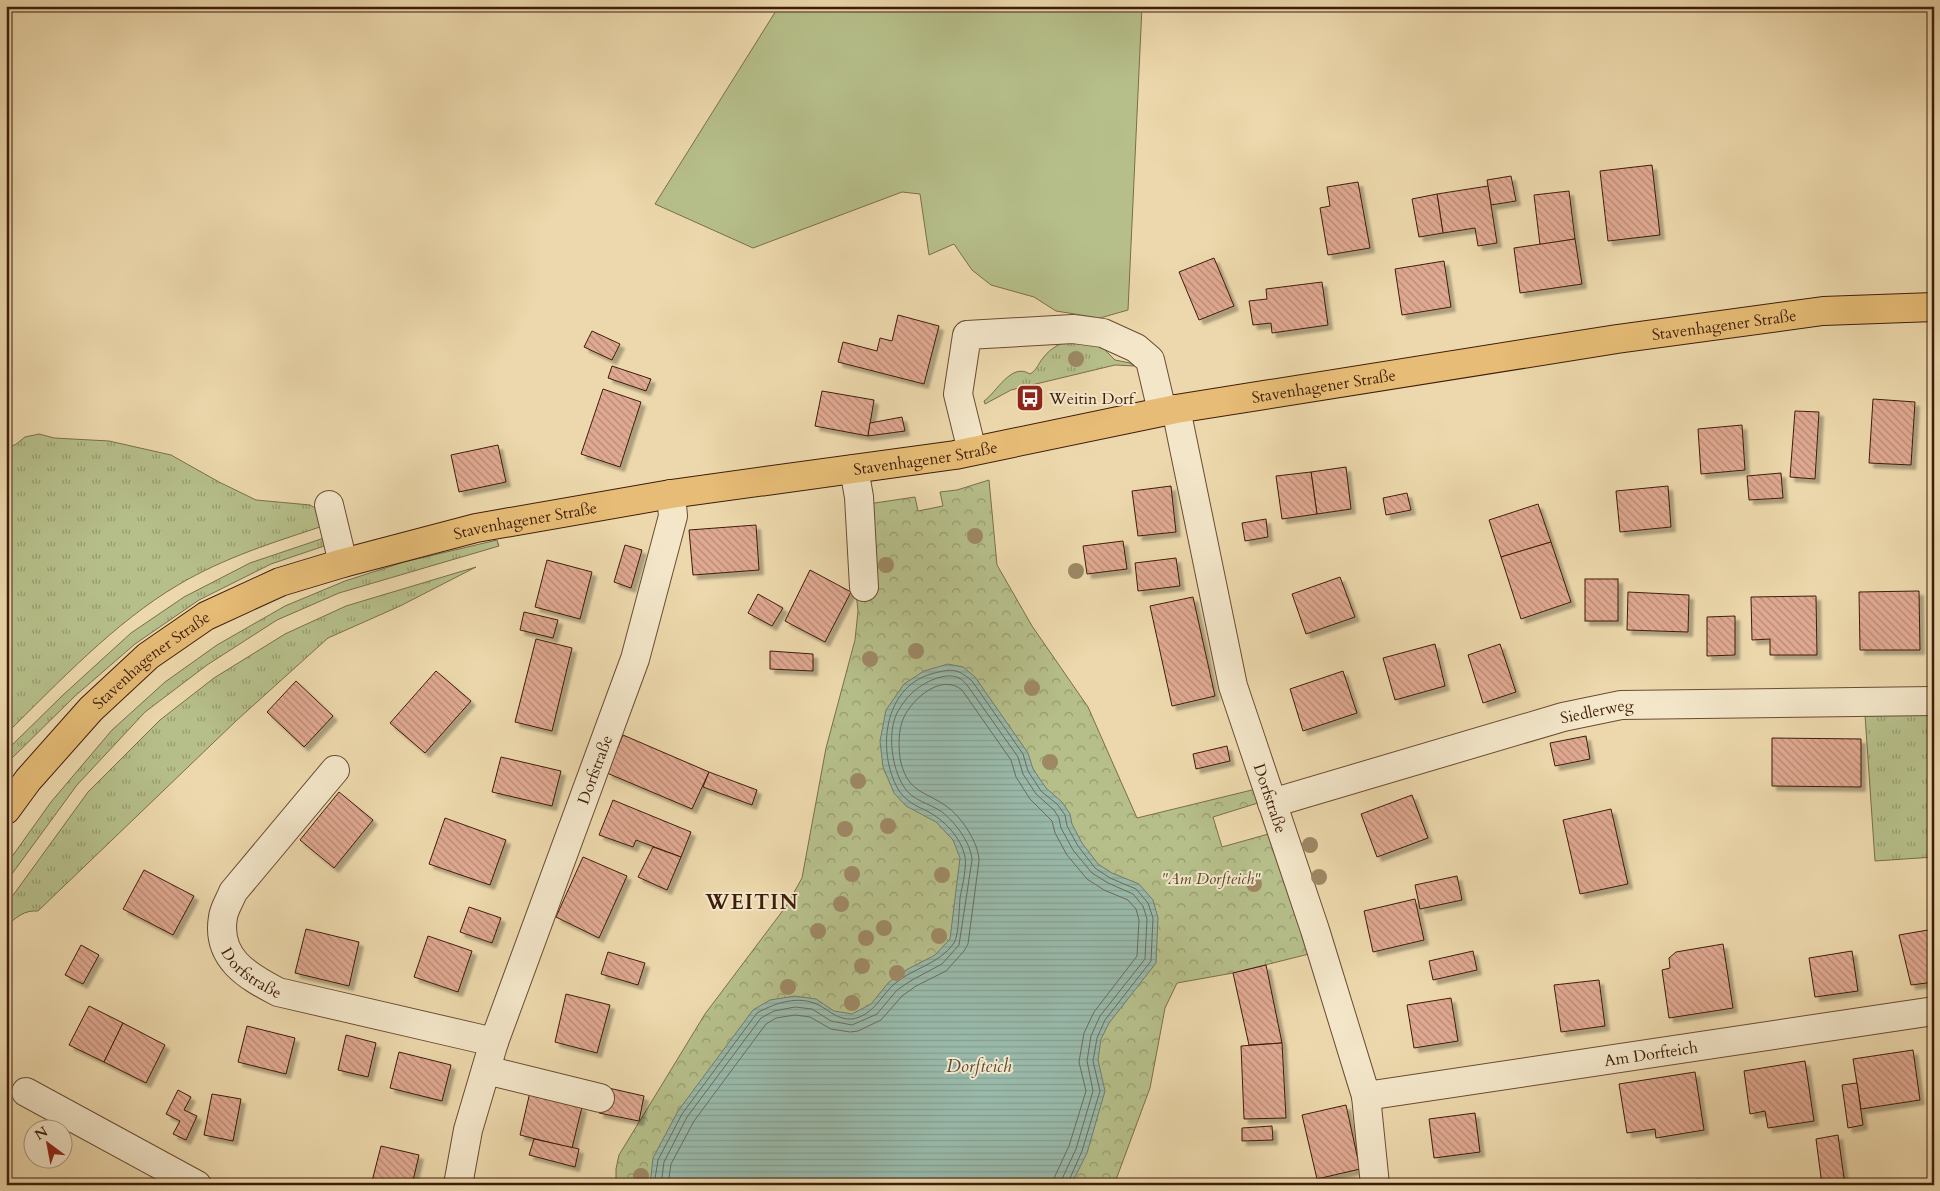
<svg xmlns="http://www.w3.org/2000/svg" width="1940" height="1191" viewBox="0 0 1940 1191" font-family="Cardo,serif">
  <style>
    .grass { fill: url(#grass-tufts); stroke: #7a6e4a }
    .park { fill: url(#park-crowns); stroke: #7a6e4a }
    .garden { fill: #b6bf8a; stroke: #7a6e4a }
    .water { fill: url(#water-rules); stroke: #757b6b }
    .lines { fill: none; stroke-linecap: round; stroke-linejoin: round }
    .shore { stroke: #6c6c5a; stroke-width: 1 }
    .building { fill: url(#building-back-hatch); stroke: #3e1d0a; filter: url(#shadow) }
    .minor-casing { stroke: #6a4c32; stroke-width: 30 }
    .major-casing { stroke: #3e1d0a; stroke-width: 30 }
    .minor { stroke: #f3e6c9; stroke-width: 28 }
    .major { stroke: #e6bc76; stroke-width: 28 }
    .tree { fill: #9d8864 }
    .labels { text-anchor: middle; stroke-width: 4; stroke-linejoin: round; paint-order: stroke }
    .street-label { font-size: 16px; fill: #3e1d0a; stroke: #f3e6c9 }
    .poi-label { font-size: 16px; fill: #3e1d0a; stroke: #f3e6c9; text-anchor: start }
    .park-label { font-size: 16px; font-style: italic; fill: #5c462a; stroke: #f3e6c9 }
    .water-label { font-size: 18px; font-style: italic; fill: #594c3a; stroke: #f3e6c9 }
    .district-label { font-size: 21px; font-weight: bold; letter-spacing: 1px; fill: #3e1d0a; stroke: #f3e6c9 }
  </style>
  <defs>
    <pattern id="grass-tufts" width="24" height="20" patternUnits="userSpaceOnUse" patternTransform="scale(1.25)"><rect width="24" height="20" fill="#b6bf8a"/><path d="M3 7l-1-3M5 7V3M7 7l1-3M15 17l-1-3M17 17v-4M19 17l1-3" fill="none" stroke="#959b6f"/></pattern>
    <pattern id="park-crowns" width="20" height="18" patternUnits="userSpaceOnUse" patternTransform="scale(1.25)"><rect width="20" height="18" fill="#b6bf8a"/><path d="M2 6a3 3 0 1 1 6 0M12 15a3 3 0 1 1 6 0" fill="none" stroke="#959b6f"/></pattern>
    <pattern id="water-rules" width="6" height="5" patternUnits="userSpaceOnUse" patternTransform="scale(1.25)"><rect width="6" height="5" fill="#99baab"/><path d="M0 2.5h6" fill="none" stroke="#859f92"/></pattern>
    <pattern id="building-back-hatch" width="6" height="6" patternUnits="userSpaceOnUse" patternTransform="scale(1.25)"><rect width="6" height="6" fill="#e0a991"/><path d="M-1 5l2 2M0 0l6 6M5-1l2 2" fill="none" stroke="#b78975"/></pattern>
    <filter id="shadow"><feDropShadow dx="4.5" dy="4.5" stdDeviation="1" flood-color="#0004"/></filter>
  </defs>
  <rect width="100%" height="100%" fill="#ecd8ac"/>
  <filter id="stains"><feTurbulence type="fractalNoise" baseFrequency=".004" numOctaves="4"/><feColorMatrix values="0 0 0 0 .2 0 0 0 0 .09 0 0 0 0 .02 0 0 0 .5 -.17"/></filter>
  <radialGradient id="worn" r=".72"><stop offset=".6" stop-color="#630" stop-opacity="0"/><stop offset="1" stop-color="#630" stop-opacity=".3"/></radialGradient>
  <g class="grass">
    <path d="M1074 338 1101 346 1115 360 1130 363 1134 366 1115 365 1011 390 985 404 984 401C997 392 1011 362 1030 374 1037 370 1038 364 1043 358 1051 347 1062 343 1074 338Z"/>
    <path d="M39 434 54 438 109 441 171 455 219 482 256 500 310 505 320 511 326 525C275 542 225 557 178 585 115 622 58 683 6 734V446L15 445 25 437Z"/>
    <polygon points="330,536 330,544 271,564 199,600 135,644 75,696 6,764 6,751 63,695 131,633 184,597 250,563"/>
    <polygon points="497,540 499,546 339,593 277,620 207,665 145,712 77,785 6,882 6,865 51,802 112,730 165,682 217,645 285,606 345,581 404,562"/>
    <path d="M476 567 400 606 328 638 237 720 38 911C24 910 17 917 6 926V905L88 792 160 720 214 678 285 634 346 606Z"/>
    <polygon points="1934,714 1934,857 1875,861 1865,715"/>
  </g>
  <polygon class="park" points="989,480 997,565 1032,626 1088,707 1137,818 1256,789 1261,802 1213,817 1222,847 1272,833 1309,954 1233,973 1177,983 1165,1008 1150,1088 1114,1185 616,1185 616,1169 619,1155 705,1014 787,905 802,878 826,748 855,640 858,611 852,555 868,504 915,497 918,511 943,506 940,492 957,490"/>
  <polygon class="garden" points="779,6 1142,6 1128,310 1100,318 1056,311 1034,297 991,285 972,270 954,244 929,255 920,194 902,192 753,248 655,204"/>
  <polygon class="water" points="948,664 963,667 975,677 1028,753 1033,769 1046,788 1062,802 1070,814 1072,824 1082,843 1098,864 1112,873 1139,884 1153,900 1158,918 1156,963 1109,1023 1101,1039 1098,1060 1105,1091 1087,1153 1071,1185 650,1185 653,1158 678,1111 753,1010 770,1000 795,996 816,999 834,1011 852,1014 871,1004 889,982 906,970 935,955 950,939 960,858 953,840 936,822 906,806 894,793 883,767 880,741 886,710 904,684 924,671"/>
  <g class="lines">
    <g class="shore">
      <path d="M654 1185 658 1160 682 1114 757 1013C773 1004 795 996 814 1003 828 1008 835 1020 852 1019 872 1016 880 998 892 986 911 968 939 965 954 943 959 935 959 908 960 898 962 887 967 867 965 857 961 837 944 820 927 811 916 806 904 800 898 789 877 752 883 688 931 674 950 669 956 667 972 681L1023 754 1028 771 1041 791 1058 805 1065 815 1067 826 1078 846 1095 868 1110 878 1136 889 1148 903 1153 918 1151 961 1105 1020 1097 1038 1093 1061 1100 1091 1082 1151 1067 1185"/>
      <path d="M661 1185 664 1162 687 1117 761 1018 774 1011 795 1007 812 1009 831 1021 852 1025 877 1014 897 990 912 980 942 964 959 945 972 860C971 843 955 822 942 812 929 803 913 801 904 787 892 769 887 733 897 713 900 707 907 697 913 692 923 683 945 671 959 678 962 679 965 683 967 685L1018 757 1023 774 1036 794 1054 810 1059 818 1061 828 1073 850 1092 873 1108 883 1133 894 1143 906 1147 919 1145 959 1100 1016 1091 1036 1087 1061 1093 1091 1076 1149 1062 1179 1061 1185"/>
      <path d="M668 1185 671 1164 694 1121 766 1024 776 1018 795 1015 810 1017 831 1029 850 1032 858 1031 881 1020 902 996 916 986 946 971 964 951 968 944 979 861C979 843 961 816 946 806 925 791 909 793 901 763 898 749 898 729 904 717 913 698 942 673 962 690L1011 760 1016 777 1030 799 1052 821 1055 833 1067 855 1087 879 1104 890 1128 900 1136 909 1139 920 1137 956 1094 1012 1084 1033 1079 1062 1086 1091 1069 1146 1055 1176 1053 1185"/>
    </g>
  </g>
  <g class="building">
    <polygon points="1652,165 1660,235 1608,241 1600,171"/>
    <polygon points="1511,176 1516,201 1491,205 1487,180"/>
    <polygon points="1358,182 1370,248 1328,255 1320,208 1330,206 1327,187"/>
    <polygon points="1488,186 1497,243 1478,246 1475,228 1443,233 1437,194"/>
    <polygon points="1569,191 1575,239 1540,245 1534,195"/>
    <polygon points="1437,194 1443,233 1419,237 1412,199"/>
    <polygon points="1575,239 1582,284 1520,293 1514,248"/>
    <polygon points="1214,258 1234,306 1199,320 1179,272"/>
    <polygon points="1444,261 1451,307 1402,315 1395,269"/>
    <polygon points="1322,282 1328,325 1272,333 1271,323 1253,325 1249,301 1267,299 1266,289"/>
    <polygon points="898,315 939,326 924,384 838,362 843,342 877,351 880,338 892,341"/>
    <polygon points="592,331 620,344 612,360 584,347"/>
    <polygon points="612,366 651,379 646,391 608,378"/>
    <polygon points="603,389 641,402 620,467 581,454"/>
    <polygon points="822,391 874,400 868,436 815,426"/>
    <polygon points="1873,399 1915,402 1911,465 1869,463"/>
    <polygon points="1795,411 1819,412 1815,479 1790,477"/>
    <polygon points="902,417 905,431 868,436 870,423"/>
    <polygon points="1742,425 1745,470 1701,474 1698,429"/>
    <polygon points="498,445 506,482 459,492 451,455"/>
    <polygon points="1346,467 1351,509 1317,514 1311,472"/>
    <polygon points="1311,472 1317,514 1282,519 1276,476"/>
    <polygon points="1781,473 1783,498 1749,500 1747,476"/>
    <polygon points="1171,486 1176,532 1138,536 1132,491"/>
    <polygon points="1668,486 1671,527 1620,532 1616,491"/>
    <polygon points="1407,493 1411,510 1386,515 1383,498"/>
    <polygon points="1538,504 1551,542 1501,557 1489,520"/>
    <polygon points="1266,519 1268,537 1245,541 1242,523"/>
    <polygon points="756,525 759,570 693,575 689,530"/>
    <polygon points="1123,541 1127,569 1087,574 1083,546"/>
    <polygon points="1551,542 1571,602 1521,619 1501,557"/>
    <polygon points="625,545 642,550 631,588 614,582"/>
    <polygon points="1176,558 1180,586 1138,591 1135,563"/>
    <polygon points="547,560 592,572 580,619 535,607"/>
    <polygon points="810,570 851,592 825,642 785,621"/>
    <polygon points="1340,577 1355,617 1306,634 1292,594"/>
    <rect x="1585" y="579" width="33" height="42"/>
    <polygon points="1919,591 1920,650 1860,650 1859,592"/>
    <polygon points="1628,592 1689,595 1688,632 1627,630"/>
    <polygon points="758,594 783,608 772,626 748,613"/>
    <polygon points="1816,596 1817,655 1770,655 1770,639 1752,640 1751,597"/>
    <polygon points="1193,597 1215,696 1172,706 1150,606"/>
    <polygon points="524,612 558,620 553,638 520,630"/>
    <polygon points="1735,616 1735,655 1707,656 1707,617"/>
    <polygon points="536,639 572,648 552,731 515,722"/>
    <polygon points="1435,644 1445,686 1395,700 1383,658"/>
    <polygon points="1500,644 1516,692 1483,703 1468,655"/>
    <polygon points="770,651 813,654 813,671 770,669"/>
    <polygon points="436,671 471,701 425,753 390,723"/>
    <polygon points="1343,671 1357,713 1303,731 1290,689"/>
    <polygon points="296,681 333,716 304,747 267,712"/>
    <polygon points="623,735 709,772 692,809 607,773"/>
    <polygon points="1586,736 1590,759 1555,766 1550,743"/>
    <polygon points="1772,738 1861,739 1861,787 1772,786"/>
    <polygon points="1227,746 1230,761 1196,769 1193,754"/>
    <polygon points="501,757 561,771 552,806 492,792"/>
    <polygon points="709,772 757,790 752,805 703,787"/>
    <polygon points="339,792 373,820 334,868 300,840"/>
    <polygon points="1412,795 1428,838 1377,857 1361,814"/>
    <polygon points="613,800 691,832 681,857 636,840 633,847 599,835"/>
    <polygon points="1611,809 1628,884 1580,894 1563,820"/>
    <polygon points="445,818 506,840 490,885 429,864"/>
    <polygon points="653,847 681,857 667,890 638,877"/>
    <polygon points="583,857 627,876 599,938 556,917"/>
    <polygon points="144,870 194,896 173,935 123,909"/>
    <polygon points="1457,876 1462,900 1420,909 1415,885"/>
    <polygon points="1415,899 1424,940 1373,952 1364,911"/>
    <polygon points="469,907 501,918 492,943 460,932"/>
    <polygon points="306,929 359,942 349,986 295,973"/>
    <polygon points="1934,929 1934,982 1911,985 1899,935"/>
    <polygon points="428,936 472,951 458,992 414,977"/>
    <polygon points="1723,944 1733,1008 1669,1018 1662,970 1670,968 1669,958 1676,952"/>
    <polygon points="81,945 99,955 83,984 65,975"/>
    <polygon points="1473,951 1477,970 1433,980 1429,961"/>
    <polygon points="1852,951 1858,991 1815,997 1809,958"/>
    <polygon points="608,952 645,963 638,985 601,974"/>
    <polygon points="1266,965 1282,1043 1249,1045 1233,973"/>
    <polygon points="1599,980 1605,1026 1561,1032 1554,985"/>
    <polygon points="566,994 610,1005 597,1053 555,1042"/>
    <polygon points="1451,998 1458,1041 1414,1048 1407,1005"/>
    <polygon points="89,1006 123,1023 104,1062 69,1045"/>
    <polygon points="123,1023 165,1045 146,1083 104,1062"/>
    <polygon points="247,1026 295,1038 286,1074 238,1062"/>
    <polygon points="346,1035 376,1043 368,1077 338,1070"/>
    <polygon points="1282,1043 1286,1118 1244,1119 1241,1046"/>
    <polygon points="1913,1050 1920,1100 1861,1109 1853,1059"/>
    <polygon points="399,1052 451,1065 442,1101 390,1088"/>
    <polygon points="1805,1061 1814,1121 1768,1128 1765,1111 1750,1114 1744,1071"/>
    <polygon points="1695,1072 1704,1130 1656,1138 1655,1129 1627,1133 1619,1084"/>
    <polygon points="1857,1083 1863,1125 1848,1128 1842,1085"/>
    <polygon points="604,1087 644,1096 639,1121 599,1113"/>
    <polygon points="178,1090 191,1097 184,1110 197,1116 186,1140 173,1134 180,1121 166,1114"/>
    <polygon points="530,1092 582,1107 572,1148 520,1135"/>
    <polygon points="212,1094 241,1099 233,1141 204,1135"/>
    <polygon points="1346,1105 1360,1169 1317,1179 1302,1115"/>
    <polygon points="1475,1113 1480,1152 1434,1158 1429,1119"/>
    <polygon points="1272,1126 1273,1140 1242,1141 1242,1128"/>
    <polygon points="1838,1135 1845,1185 1822,1185 1816,1139"/>
    <polygon points="534,1139 579,1149 575,1167 529,1155"/>
    <polygon points="381,1146 419,1155 412,1185 371,1185"/>
    <polygon points="1697,1179 1735,1183 1735,1185 1696,1185"/>
    <polygon points="1561,1181 1617,1185 1561,1185"/>
  </g>
  <g class="lines">
    <g class="minor-casing">
      <g id="minor">
        <path id="s1" d="M1176 409 1233 686 1315 930 1366 1096 1375 1185"/>
        <polyline points="972,451 958,394 967,335 1073,329 1103,333 1136,348 1150,360 1162,411"/>
        <polyline points="854,469 859,497 864,587"/>
        <polyline points="329,505 343,563"/>
        <path id="s2" d="M335 770 233 892C230 900 224 909 223 917 216 958 247 976 278 992L494 1042"/>
        <path id="s3" d="M1272 803 1563 717 1621 705 1934 701"/>
        <polyline points="486,1070 600,1098"/>
        <polyline points="26,1092 197,1185"/>
        <path id="s4" d="M1366 1096 1934 1011"/>
        <path id="s5" d="M458 1185 468 1130 494 1042 635 659 673 516 671 494"/>
      </g>
    </g>
    <g class="major-casing">
      <g id="major">
        <path id="s6" d="M6 810 28 780 91 709 148 656 206 616 280 582 343 563 476 528 671 494 955 455 1176 409 1617 339 1823 311 1934 307"/>
      </g>
    </g>
    <use href="#minor" class="minor"/>
    <use href="#major" class="major"/>
  </g>
  <g class="tree">
    <circle cx="1076" cy="359" r="8"/>
    <circle cx="975" cy="536" r="8"/>
    <circle cx="886" cy="565" r="8"/>
    <circle cx="1076" cy="571" r="8"/>
    <circle cx="916" cy="651" r="8"/>
    <circle cx="870" cy="659" r="8"/>
    <circle cx="1032" cy="688" r="8"/>
    <circle cx="1050" cy="762" r="8"/>
    <circle cx="858" cy="781" r="8"/>
    <circle cx="888" cy="826" r="8"/>
    <circle cx="845" cy="829" r="8"/>
    <circle cx="1310" cy="845" r="8"/>
    <circle cx="852" cy="874" r="8"/>
    <circle cx="942" cy="875" r="8"/>
    <circle cx="1319" cy="877" r="8"/>
    <circle cx="1254" cy="884" r="8"/>
    <circle cx="841" cy="904" r="8"/>
    <circle cx="884" cy="928" r="8"/>
    <circle cx="818" cy="931" r="8"/>
    <circle cx="939" cy="936" r="8"/>
    <circle cx="866" cy="938" r="8"/>
    <circle cx="862" cy="966" r="8"/>
    <circle cx="897" cy="973" r="8"/>
    <circle cx="788" cy="987" r="8"/>
    <circle cx="852" cy="1003" r="8"/>
    <circle cx="641" cy="1176" r="8"/>
  </g>
  <defs>
    <g id="bus-square" transform="scale(1.4375)"><rect x="-9" y="-9" width="18" height="18" rx="4" fill="#8f2418" stroke="#f3e6c9"/><path d="M-5-6H5V4H4V6H2V4H-2V6H-4V4H-5ZM-3.5-4V0h7V-4ZM-3.5 1.2v1.5H-2V1.2ZM2 1.2v1.5H3.5V1.2Z" fill="#fff"/></g>
  </defs>
  <g fill-rule="evenodd">
    <use href="#bus-square" x="1030" y="398"/>
  </g>
  <g class="labels">
    <g class="street-label">
      <text dy="6" stroke="none"><textPath href="#s6" startOffset="1830">Stavenhagener Straße</textPath></text>
      <text dy="6" stroke="none"><textPath href="#s6" startOffset="1425">Stavenhagener Straße</textPath></text>
      <text dy="6" stroke="none"><textPath href="#s6" startOffset="1020">Stavenhagener Straße</textPath></text>
      <text dy="6" stroke="none"><textPath href="#s6" startOffset="615">Stavenhagener Straße</textPath></text>
      <text dy="6" stroke="none"><textPath href="#s6" startOffset="210">Stavenhagener Straße</textPath></text>
      <text dy="6" stroke="none"><textPath href="#s3" startOffset="338">Siedlerweg</textPath></text>
      <text dy="6" stroke="none"><textPath href="#s5" startOffset="438">Dorfstraße</textPath></text>
      <text dy="6" stroke="none"><textPath href="#s1" startOffset="401">Dorfstraße</textPath></text>
      <text dy="6" stroke="none"><textPath href="#s2" startOffset="254">Dorfstraße</textPath></text>
      <text dy="6" stroke="none"><textPath href="#s4" startOffset="288">Am Dorfteich</textPath></text>
    </g>
    <g class="poi-label">
      <text x="1049" y="404">Weitin Dorf</text>
    </g>
    <g class="park-label">
      <text x="1211" y="884">"Am Dorfteich"</text>
    </g>
    <g class="water-label">
      <text x="979" y="1072">Dorfteich</text>
    </g>
    <g class="district-label">
      <text x="752" y="909">WEITIN</text>
    </g>
  </g>
  <rect width="1940" height="1191" fill="none" stroke="#ecd8ac" stroke-width="25"/>
  <rect x="8" y="8" width="1925" height="1176" fill="none" stroke="#3e1d0a" stroke-width="2.5"/>
  <rect x="12" y="12" width="1915" height="1166" fill="none" stroke="#3e1d0a"/>
  <g transform="translate(48 1144) rotate(328)"><circle r="24" fill="#f3e6c9" stroke="#ab967d"/>
  <path d="M0-4L9 19L0 12L-9 19Z" fill="#8f2418"/>
  <text y="-8" font-size="14" font-weight="bold" text-anchor="middle" fill="#3e1d0a">N</text>
  </g>
  <rect width="100%" height="100%" filter="url(#stains)"/>
  <rect width="100%" height="100%" fill="url(#worn)"/>
</svg>
